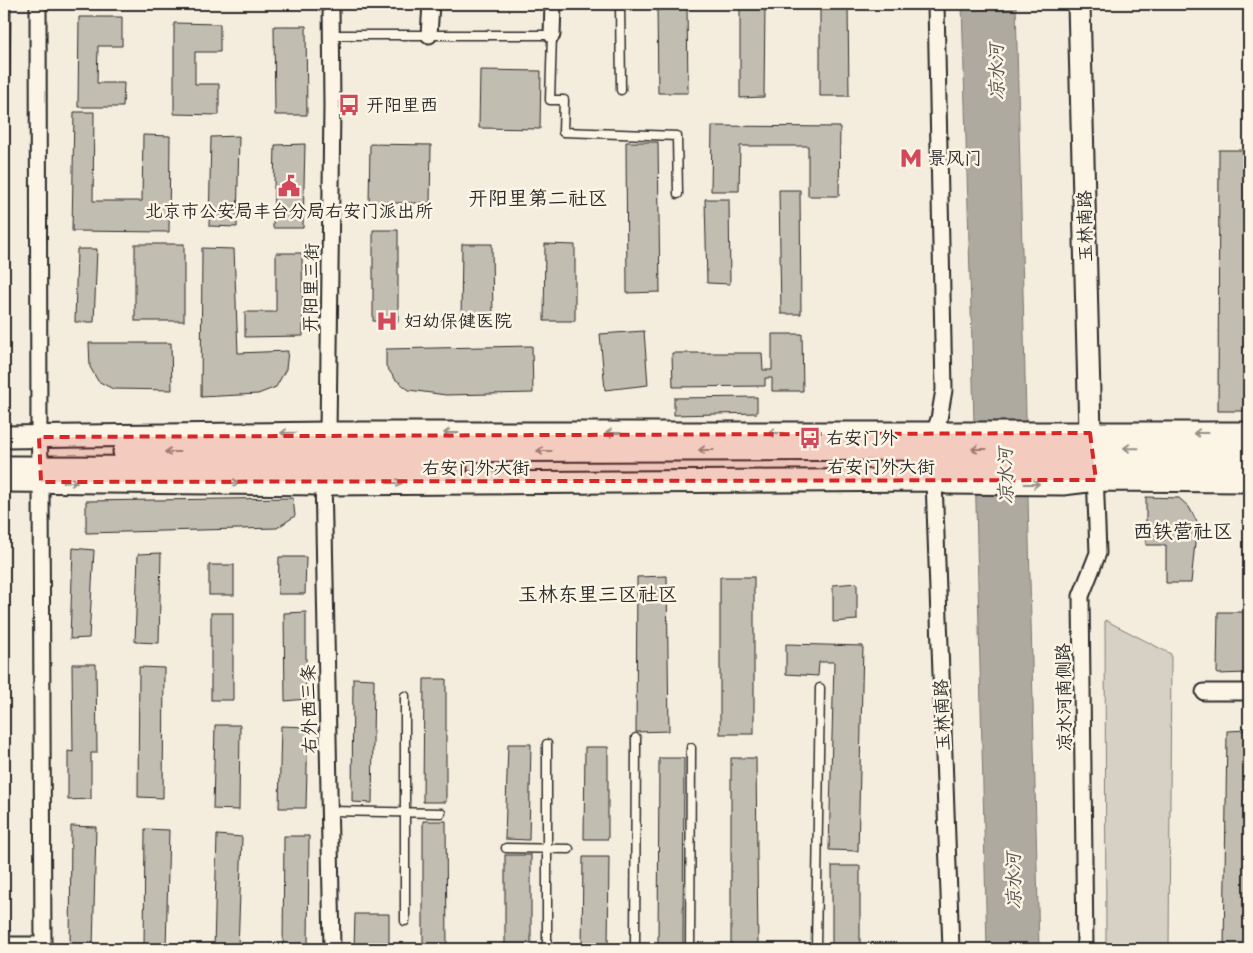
<svg xmlns="http://www.w3.org/2000/svg" width="1253" height="953" viewBox="0 0 1253 953" font-family="Sriracha,'LXGW WenKai TC',sans-serif">
  <style>
    .green { fill: #d6d1c4; stroke: #807e78 }
    .water { fill: #afaaa0; stroke: #7a7771 }
    .building { fill: #c2bdb1; stroke: #2b2b2b }
    .lines { fill: none; stroke-linecap: round; stroke-linejoin: round }
    .lane-casing { stroke: #2b2b2b; stroke-width: 11 }
    .street-casing { stroke: #2b2b2b; stroke-width: 19 }
    .secondary-casing { stroke: #2b2b2b; stroke-width: 25 }
    .lane { stroke: #fcf5e5; stroke-width: 8 }
    .street { stroke: #fcf5e5; stroke-width: 15 }
    .secondary { stroke: #fcf5e5; stroke-width: 21 }
    .oneway { stroke: #949088 }
    .marked { fill: #d62828; fill-opacity: 0.2; stroke: #d62828; stroke-width: 4; stroke-dasharray: 10 6; stroke-linejoin: round }
    .labels { text-anchor: middle; stroke-width: 5; stroke-linejoin: round; paint-order: stroke }
    .poi-label { font-size: 18px; fill: #2b2b2b; stroke: #fcf5e5; text-anchor: start }
    .street-label { font-size: 18px; fill: #2b2b2b; stroke: #fcf5e5 }
    .water-label { font-size: 19px; font-style: italic; fill: #595754; stroke: #fcf5e5 }
    .quarter-label { font-size: 20px; fill: #2b2b2b; stroke: #fcf5e5 }
  </style>
  <rect width="100%" height="100%" fill="#f4edde"/>
  <filter id="ink" filterUnits="userSpaceOnUse"><feTurbulence type="fractalNoise" baseFrequency=".02" numOctaves="2"/><feDisplacementMap in="SourceGraphic" scale="10" xChannelSelector="R" yChannelSelector="G"/><feConvolveMatrix kernelMatrix="1 2 1 2 8 2 1 2 1" color-interpolation-filters="sRGB"/></filter>
  <g filter="url(#ink)">
    <polygon class="green" points="1105,620 1171,654 1169,949 1106,949"/>
    <polygon class="water" points="962,4 1016,4 1039,949 987,949 972,343"/>
    <g class="building">
      <polygon points="4,4 11,4 10,86 4,85"/>
      <polygon points="657,4 687,4 688,93 658,93"/>
      <polygon points="740,4 765,4 764,97 740,98"/>
      <polygon points="820,4 848,4 849,96 820,96"/>
      <polygon points="79,17 122,17 122,46 98,46 97,83 124,83 123,107 78,107"/>
      <polygon points="174,23 220,24 220,52 195,52 195,84 219,84 219,115 174,114"/>
      <polygon points="274,26 306,26 307,115 275,115"/>
      <polygon points="480,70 541,71 540,129 479,128"/>
      <polygon points="74,112 94,112 93,201 142,201 143,135 170,136 169,232 72,231"/>
      <polygon points="712,126 840,127 839,196 808,196 808,146 740,146 739,191 711,191"/>
      <polygon points="239,136 237,227 209,226 211,137"/>
      <polygon points="626,142 658,142 660,292 627,293"/>
      <polygon points="305,144 303,228 273,228 275,145"/>
      <polygon points="370,144 431,145 430,203 369,203"/>
      <polygon points="1219,150 1249,150 1249,411 1218,411"/>
      <polygon points="779,190 800,190 801,314 781,314"/>
      <polygon points="705,199 729,199 730,284 707,283"/>
      <polygon points="373,230 398,230 398,322 373,321"/>
      <rect x="135" y="244" width="49" height="77"/>
      <polygon points="462,244 492,244 493,323 461,322"/>
      <polygon points="545,244 575,245 575,321 544,321"/>
      <polygon points="202,248 234,249 238,353 288,351 286,369 276,387 258,394 201,397"/>
      <polygon points="77,249 97,249 94,322 75,322"/>
      <polygon points="276,253 302,253 303,336 245,337 245,312 276,312"/>
      <polygon points="644,331 648,385 605,390 600,334"/>
      <polygon points="772,334 802,334 803,391 772,391 772,378 765,378 765,386 673,387 672,353 762,353 763,370 772,370"/>
      <polygon points="89,343 171,343 172,390 113,389 98,381 90,367"/>
      <polygon points="532,346 533,393 446,395 409,390 395,379 386,366 386,349"/>
      <polygon points="757,397 757,413 674,415 674,398"/>
      <polygon points="1146,497 1179,498 1189,507 1197,522 1191,583 1166,583 1166,545 1146,545"/>
      <polygon points="293,498 295,516 277,528 86,533 86,501"/>
      <polygon points="73,548 94,550 89,638 70,639"/>
      <polygon points="161,553 159,643 135,642 138,554"/>
      <polygon points="279,557 306,557 305,594 278,594"/>
      <rect x="209" y="565" width="25" height="30"/>
      <polygon points="667,576 669,731 636,732 637,577"/>
      <rect x="720" y="577" width="34" height="157"/>
      <polygon points="857,583 857,620 833,622 833,585"/>
      <polygon points="306,612 306,699 285,701 284,613"/>
      <polygon points="1218,612 1249,612 1249,673 1217,674"/>
      <rect x="211" y="613" width="22" height="87"/>
      <polygon points="786,644 863,646 858,851 829,850 834,662 819,662 818,676 786,674"/>
      <polygon points="72,664 96,664 97,753 91,753 91,799 68,800 68,751 73,752"/>
      <polygon points="139,667 164,668 163,798 138,797"/>
      <polygon points="353,678 374,679 372,803 352,802"/>
      <polygon points="424,679 446,679 446,802 423,802"/>
      <polygon points="215,725 240,725 239,810 213,809"/>
      <polygon points="281,726 308,727 306,808 279,808"/>
      <polygon points="1249,730 1249,949 1224,949 1227,731"/>
      <polygon points="508,744 531,744 529,840 505,839"/>
      <polygon points="585,747 608,747 608,839 584,839"/>
      <polygon points="659,758 684,758 683,949 658,949"/>
      <polygon points="731,758 756,758 758,949 731,949"/>
      <polygon points="423,821 446,821 447,949 423,949"/>
      <polygon points="71,826 96,827 93,949 70,949"/>
      <polygon points="145,829 169,830 166,949 144,949"/>
      <polygon points="217,835 242,837 238,949 214,949"/>
      <polygon points="284,836 309,836 308,949 283,949"/>
      <rect x="505" y="855" width="26" height="94"/>
      <polygon points="583,857 609,857 608,949 582,949"/>
      <polygon points="4,861 6,861 5,920 4,920"/>
      <rect x="832" y="866" width="28" height="83"/>
      <polygon points="355,914 389,914 389,949 354,949"/>
    </g>
    <g class="lines">
      <g class="lane-casing">
        <g id="lane">
          <polyline points="620,4 621,90"/>
          <polyline points="331,35 552,35 550,100 564,100 563,132 677,136 678,194"/>
          <polyline points="329,811 441,813"/>
          <polyline points="506,848 569,849"/>
          <polyline points="405,921 405,696"/>
          <polyline points="547,949 547,744"/>
          <polyline points="635,949 636,738"/>
          <polyline points="690,949 691,748"/>
          <polyline points="816,949 820,688"/>
        </g>
      </g>
      <g class="street-casing">
        <g id="street">
          <polyline points="38,4 39,437 41,482 43,949"/>
          <polyline points="429,35 431,4"/>
          <polyline points="552,35 553,4"/>
          <polyline points="934,433 939,419 944,390 936,4"/>
          <polyline points="327,442 328,433 332,106 331,4"/>
          <polyline points="323,475 332,949"/>
          <polyline points="934,480 951,949"/>
          <polyline points="1204,692 1249,692"/>
          <polyline points="4,945 43,945"/>
          <polyline points="1085,949 1081,596 1098,553 1095,472"/>
        </g>
      </g>
      <g class="secondary-casing">
        <g id="secondary">
          <polyline points="1079,4 1090,433 1093,447"/>
          <polyline points="4,437 328,433 1249,433"/>
          <polyline points="124,452 947,449 1093,448 1249,450"/>
          <polyline points="4,467 456,468"/>
          <polyline points="914,467 1063,466 1094,465 1249,466"/>
          <polyline points="4,481 323,484 934,480 948,483 1063,484 1096,480 1249,481"/>
        </g>
      </g>
      <use href="#lane" class="lane"/>
      <use href="#street" class="street"/>
      <use href="#secondary" class="secondary"/>
    </g>
    <defs><path id="oneway-shaft" d="M-6 0H5M1.5-3L5.5 0L1.5 3" fill="none" stroke-width="1.6" stroke-linecap="round" stroke-linejoin="round" transform="scale(1.25)"/></defs>
    <g class="oneway">
      <use href="#oneway-shaft" transform="translate(288 433) rotate(179)"/>
      <use href="#oneway-shaft" transform="translate(451 433) rotate(-180)"/>
      <use href="#oneway-shaft" transform="translate(613 433) rotate(-180)"/>
      <use href="#oneway-shaft" transform="translate(776 433) rotate(-180)"/>
      <use href="#oneway-shaft" transform="translate(1201 433) rotate(180)"/>
      <use href="#oneway-shaft" transform="translate(1131 448) rotate(-179)"/>
      <use href="#oneway-shaft" transform="translate(979 449) rotate(180)"/>
      <use href="#oneway-shaft" transform="translate(706 450) rotate(180)"/>
      <use href="#oneway-shaft" transform="translate(544 451) rotate(180)"/>
      <use href="#oneway-shaft" transform="translate(172 452) rotate(180)"/>
      <use href="#oneway-shaft" transform="translate(70 482)"/>
      <use href="#oneway-shaft" transform="translate(232 483)"/>
      <use href="#oneway-shaft" transform="translate(395 483)"/>
      <use href="#oneway-shaft" transform="translate(1032 484)"/>
    </g>
  </g>
  <path class="marked" d="M1090 433 1096 480 41 482 39 437Z"/>
  <defs>
    <g id="bus-bare" transform="scale(1.725)"><path d="M-5-6H5V4H4V6H2V4H-2V6H-4V4H-5ZM-3.5-4V0h7V-4ZM-3.5 1.2v1.5H-2V1.2ZM2 1.2v1.5H3.5V1.2Z" fill="#d1495b" stroke="#fcf5e5" stroke-width="2.5" paint-order="stroke"/></g>
    <g id="metro-bare" transform="scale(1.725)"><path d="M-5.5 5V-5H-3L0 0L3-5H5.5V5H3V-.5L0 4L-3-.5V5Z" fill="#d1495b" stroke="#fcf5e5" stroke-width="2.5" paint-order="stroke"/></g>
    <g id="civic-bare" transform="scale(1.725)"><path d="M-.6-6.5H3V-4.5H.6V-3L4-1V1h2V6H-6V1h2V-1L-.6-3ZM-1.2 2.5V6h2.4V2.5Z" fill="#d1495b" stroke="#fcf5e5" stroke-width="2.5" paint-order="stroke"/></g>
    <g id="hospital-bare" transform="scale(1.725)"><path d="M-5-5h3v3.5h4V-5h3V5h-3V1.5h-4V5h-3Z" fill="#d1495b" stroke="#fcf5e5" stroke-width="2.5" paint-order="stroke"/></g>
  </defs>
  <g fill-rule="evenodd">
    <use href="#bus-bare" x="349" y="105"/>
    <use href="#metro-bare" x="911" y="158"/>
    <use href="#civic-bare" x="289" y="186"/>
    <use href="#hospital-bare" x="387" y="321"/>
    <use href="#bus-bare" x="810" y="438"/>
  </g>
  <g class="labels">
    <g class="poi-label">
      <text x="366" y="111">开阳里西</text>
      <text x="928" y="164">景风门</text>
      <text x="289" y="217" text-anchor="middle">北京市公安局丰台分局右安门派出所</text>
      <text x="404" y="327">妇幼保健医院</text>
      <text x="826" y="444">右安门外</text>
    </g>
    <g class="street-label">
      <text transform="translate(1085 226) rotate(-91)" y="6">玉林南路</text>
      <text transform="translate(311 288) rotate(-89)" y="6">开阳里三街</text>
      <text x="881" y="473">右安门外大街</text>
      <text x="476" y="474">右安门外大街</text>
      <text transform="translate(1064 697) rotate(-91)" y="6">凉水河南侧路</text>
      <text transform="translate(309 709) rotate(-91)" y="6">右外西三条</text>
      <text transform="translate(942 715) rotate(-92)" y="6">玉林南路</text>
    </g>
    <g class="water-label">
      <text transform="translate(996 72) rotate(-91)" y="7">凉水河</text>
      <text transform="translate(1005 476) rotate(-91)" y="7">凉水河</text>
      <text transform="translate(1013 881) rotate(-91)" y="7">凉水河</text>
    </g>
    <g class="quarter-label">
      <text x="538" y="205">开阳里第二社区</text>
      <text x="1183" y="538">西铁营社区</text>
      <text x="598" y="601">玉林东里三区社区</text>
    </g>
  </g>
  <rect width="1253" height="953" fill="none" stroke="#fcf5e5" stroke-width="20"/>
  <rect x="10" y="10" width="1233" height="933" fill="none" stroke="#2b2b2b" stroke-width="2" filter="url(#ink)"/>
</svg>
